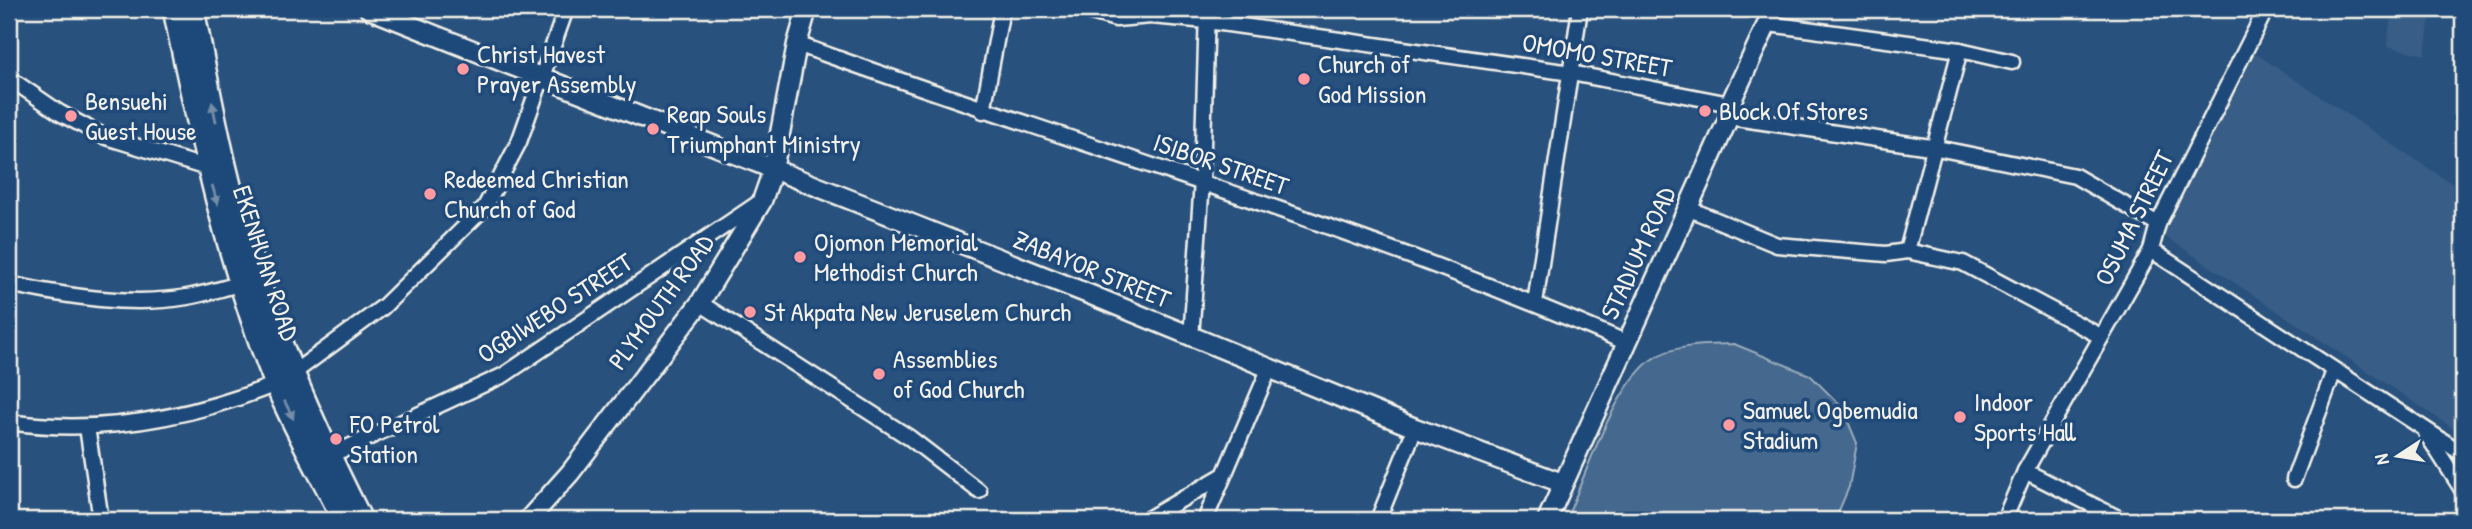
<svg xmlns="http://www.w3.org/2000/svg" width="2472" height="529" viewBox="0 0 2472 529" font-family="'Patrick Hand',sans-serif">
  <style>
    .built { fill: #375d86 }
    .green { fill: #45688e; stroke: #9cacbb; stroke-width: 2 }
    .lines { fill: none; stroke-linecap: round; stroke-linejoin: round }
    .minor-casing { stroke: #f4f1e8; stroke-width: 19 }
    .tertiary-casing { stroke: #f4f1e8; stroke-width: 23 }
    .secondary-casing { stroke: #f4f1e8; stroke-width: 26 }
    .minor { stroke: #1f4a7a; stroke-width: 14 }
    .tertiary { stroke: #1f4a7a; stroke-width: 18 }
    .secondary { stroke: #1f4a7a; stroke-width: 21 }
    .oneway { fill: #748da6 }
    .poi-dot { fill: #ff9aa2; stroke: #1f4a7a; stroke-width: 2.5 }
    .labels { text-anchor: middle; stroke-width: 7; stroke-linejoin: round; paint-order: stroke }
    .poi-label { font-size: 26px; fill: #f4f1e8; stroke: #1f4a7a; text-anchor: start }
    .street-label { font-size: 26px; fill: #f4f1e8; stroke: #1f4a7a }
  </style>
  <rect width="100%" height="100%" fill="#28517e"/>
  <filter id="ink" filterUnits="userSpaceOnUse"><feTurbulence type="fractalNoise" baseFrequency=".0143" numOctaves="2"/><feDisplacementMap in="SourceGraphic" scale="14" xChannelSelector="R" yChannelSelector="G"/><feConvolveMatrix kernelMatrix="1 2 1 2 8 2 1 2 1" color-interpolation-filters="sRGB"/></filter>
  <g filter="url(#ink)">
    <g class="built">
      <polygon points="2392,9 2431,9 2425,55 2387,46"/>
      <polygon points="2255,53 2463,191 2463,435 2163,235"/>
    </g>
    <path class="green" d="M1734 344 1810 375 1842 407 1857 443 1849 487 1835 520H1566C1586 474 1612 391 1651 360 1672 344 1709 345 1734 344Z"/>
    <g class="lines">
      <g class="minor-casing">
        <g id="minor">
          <polyline points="1081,9 1116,19 1151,16 1207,21 1571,73 1730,104"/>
          <polyline points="1769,24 1960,50 2012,62"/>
          <path d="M797 44C1073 144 1356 225 1625 342"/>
          <polyline points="9,78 60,113 103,136 207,168"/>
          <polyline points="983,111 1002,9"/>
          <polyline points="1729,117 1937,148 2075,176 2158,224"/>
          <polyline points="1687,208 1777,245 1886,254 1907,251 1963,263 2100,336"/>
          <polyline points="2151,250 2463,454"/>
          <polyline points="1907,251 1960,50"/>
          <path d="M9 284C64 296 131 307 187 297 205 294 223 288 240 284"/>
          <polyline points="700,303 910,438 979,491"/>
          <polyline points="1535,303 1580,9"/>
          <polyline points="1191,338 1202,181 1207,9"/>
          <polyline points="292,374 383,307 485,207 519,142 566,9"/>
          <path d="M9 422C100 435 191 418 276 384"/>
          <polyline points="87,427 101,520"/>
          <polyline points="2426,433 2463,491"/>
          <polyline points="329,456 504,375 760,202"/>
          <polyline points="2025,471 2122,520"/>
          <polyline points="2294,479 2334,371"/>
          <polyline points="1146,520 1222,476"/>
          <polyline points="1205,520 1270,367"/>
          <polyline points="1378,520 1415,428"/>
          <polyline points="2004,520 2025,471 2151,250 2158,224 2266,9"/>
        </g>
      </g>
      <g class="tertiary-casing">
        <g id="tertiary">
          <polyline points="369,9 1091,295 1415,428 1562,483"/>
          <polyline points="528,520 570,473 700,303 762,201 773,170 797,44 807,9"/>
          <polyline points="1547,520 1729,117 1730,104 1774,9"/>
        </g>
      </g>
      <g class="secondary-casing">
        <g id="secondary">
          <path d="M174 9C200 136 227 261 275 382 294 429 321 475 344 520"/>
          <path d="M193 9C203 61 213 113 225 165 254 289 304 407 361 520"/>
        </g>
      </g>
      <use href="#minor" class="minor"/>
      <use href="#tertiary" class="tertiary"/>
      <use href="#secondary" class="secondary"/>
    </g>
    <defs><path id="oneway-solid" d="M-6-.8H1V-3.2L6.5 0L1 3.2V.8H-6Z" transform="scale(1.75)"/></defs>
    <g class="oneway">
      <use href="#oneway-solid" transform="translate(214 112) rotate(-102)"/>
      <use href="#oneway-solid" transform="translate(215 195) rotate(74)"/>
      <use href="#oneway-solid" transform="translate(289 410) rotate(64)"/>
    </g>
  </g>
  <g class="poi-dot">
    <circle cx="463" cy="69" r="7"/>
    <circle cx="1304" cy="79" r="7"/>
    <circle cx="1705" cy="111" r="7"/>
    <circle cx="71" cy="116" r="7"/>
    <circle cx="653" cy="129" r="7"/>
    <circle cx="430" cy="194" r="7"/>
    <circle cx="800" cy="257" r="7"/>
    <circle cx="750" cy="312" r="7"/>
    <circle cx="879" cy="374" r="7"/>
    <circle cx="1960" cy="417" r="7"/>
    <circle cx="1729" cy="425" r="7"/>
    <circle cx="336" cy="439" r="7"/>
  </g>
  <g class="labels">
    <g class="poi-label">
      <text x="477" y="63">Christ Havest<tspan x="477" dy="30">Prayer Assembly</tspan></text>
      <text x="1318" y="73">Church of<tspan x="1318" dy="30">God Mission</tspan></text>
      <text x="85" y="110">Bensuehi<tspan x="85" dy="30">Guest House</tspan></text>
      <text x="1719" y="120">Block Of Stores</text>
      <text x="667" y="123">Reap Souls<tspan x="667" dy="30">Triumphant Ministry</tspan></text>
      <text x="444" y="188">Redeemed Christian<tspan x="444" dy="30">Church of God</tspan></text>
      <text x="814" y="251">Ojomon Memorial<tspan x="814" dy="30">Methodist Church</tspan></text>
      <text x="764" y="321">St Akpata New Jeruselem Church</text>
      <text x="893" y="368">Assemblies<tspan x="893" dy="30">of God Church</tspan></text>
      <text x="1974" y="411">Indoor<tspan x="1974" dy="30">Sports Hall</tspan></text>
      <text x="1743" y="419">Samuel Ogbemudia<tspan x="1743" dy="30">Stadium</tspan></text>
      <text x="350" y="433">FO Petrol<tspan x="350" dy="30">Station</tspan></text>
    </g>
    <g class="street-label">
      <text transform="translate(1597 55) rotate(10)" y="9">OMOMO STREET</text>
      <text transform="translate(1221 164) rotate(19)" y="9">ISIBOR STREET</text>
      <text transform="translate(2134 218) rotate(-64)" y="9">OSUMA STREET</text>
      <text transform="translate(1638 253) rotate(-65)" y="9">STADIUM ROAD</text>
      <text transform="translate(266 263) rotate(72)" y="9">EKENHUAN ROAD</text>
      <text transform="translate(1092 269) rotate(22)" y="9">ZABAYOR STREET</text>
      <text transform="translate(661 302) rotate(-54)" y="9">PLYMOUTH ROAD</text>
      <text transform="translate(555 308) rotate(-33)" y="9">OGBIWEBO STREET</text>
    </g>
  </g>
  <rect width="2472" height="529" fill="none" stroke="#1f4a7a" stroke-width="35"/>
  <rect x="18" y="18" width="2437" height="494" fill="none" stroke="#f4f1e8" stroke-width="2.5" filter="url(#ink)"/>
  <g transform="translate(2398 456) rotate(258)" stroke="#1f4a7a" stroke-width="5" paint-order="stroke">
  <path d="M0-5L12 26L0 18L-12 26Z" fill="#f4f1e8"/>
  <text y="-10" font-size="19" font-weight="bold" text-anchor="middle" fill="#f4f1e8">N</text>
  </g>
</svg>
